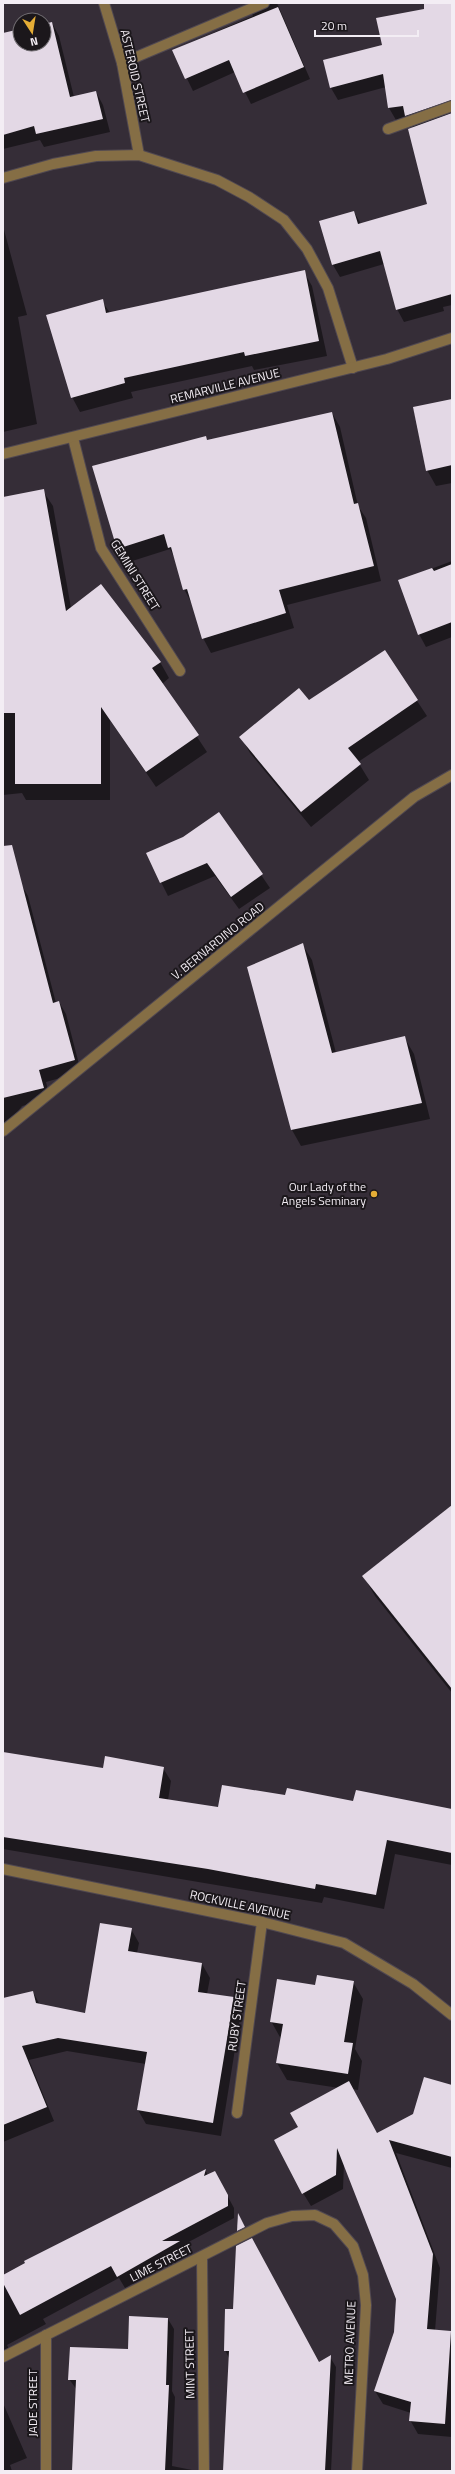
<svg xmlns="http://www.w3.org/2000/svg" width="455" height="2474" viewBox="0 0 455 2474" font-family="'Titillium Web',sans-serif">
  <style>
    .shadow { fill: #0007 }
    .building { fill: #e3d8e5 }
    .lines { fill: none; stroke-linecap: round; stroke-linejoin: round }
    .service-casing { stroke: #504851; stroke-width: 12 }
    .minor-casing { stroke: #504851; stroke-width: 12 }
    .service { stroke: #856e45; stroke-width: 10 }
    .minor { stroke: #856e45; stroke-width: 10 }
    .poi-dot { fill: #e5ad36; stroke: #1b171b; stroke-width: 1.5 }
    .labels { text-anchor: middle; stroke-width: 4; stroke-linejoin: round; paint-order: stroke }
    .street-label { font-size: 12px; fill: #f3edf4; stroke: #1b171b }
    .poi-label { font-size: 12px; fill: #f3edf4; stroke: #1b171b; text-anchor: end }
  </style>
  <rect width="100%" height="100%" fill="#352d37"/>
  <g class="shadow">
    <polygon points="246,3 277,3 310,79 251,104 235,72 193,91 173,50 253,16"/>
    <polygon points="425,3 452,3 452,305 443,307 444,311 404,322 397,309 384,264 340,277 333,265 320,222 354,212 361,224 428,205 413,128 408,118 396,120 389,108 386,87 338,100 331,88 425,10"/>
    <polygon points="52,23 59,36 74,97 96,92 103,105 110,132 44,147 40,140 3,149 3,34 20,30 20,44 44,44 44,25"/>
    <polygon points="3,226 27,315 18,317 37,424 3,432"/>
    <polygon points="304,272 312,286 327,356 254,370 252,366 131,392 133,398 80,412 72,397 102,301 110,313"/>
    <polygon points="452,400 452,483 436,486 427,470"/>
    <polygon points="332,413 340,427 358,506 366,518 381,581 287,605 294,628 211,653 203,638 192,604 184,589 175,559 170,549 126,563 118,549 207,441"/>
    <polygon points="43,491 53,506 71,608 160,662 169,678 162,684 207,752 156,787 110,720 110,800 26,800 22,793 3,795 3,498"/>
    <polygon points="452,561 452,637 426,647 419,634 399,581"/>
    <polygon points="384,651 427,716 358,762 369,780 311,827 250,753 241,737 309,702"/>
    <polygon points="219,813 270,888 239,909 215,876 168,896 147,854 183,838"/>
    <polygon points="21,884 28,896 56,1003 59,1002 66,1014 81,1072 46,1082 50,1099 22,1106 3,1131 3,889"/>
    <polygon points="302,944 312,960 336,1053 404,1037 414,1054 430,1119 301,1146 292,1130"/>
    <polygon points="452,1506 452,1693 375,1596 364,1577"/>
    <polygon points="3,1753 104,1770 163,1768 171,1781 168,1800 219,1808 286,1796 452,1810 452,1865 395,1854 384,1909 324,1897 322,1903 3,1849"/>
    <polygon points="131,1929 139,1943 137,1953 202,1964 210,1978 207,1994 233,1998 241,2012 221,2136 146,2124 138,2110 146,2064 67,2051 29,2060 54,2121 3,2142 3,1999 33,1992 40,2005 86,2014"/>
    <polygon points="353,1982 363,1999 355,2049 362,2061 358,2090 352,2089 377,2134 414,2115 452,2086 452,2168 396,2153 440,2268 435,2331 450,2332 452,2336 452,2437 418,2434 410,2420 411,2413 383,2404 375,2391 395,2332 397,2299 344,2163 343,2189 311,2206 303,2193 299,2127 339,2088 287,2080 277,2063 281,2039 271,2021 316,1986"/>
    <polygon points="205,2170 208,2175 221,2184 234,2208 234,2218 181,2246 186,2254 125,2288 119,2278 43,2319 46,2324 7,2345 9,2349 3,2352 3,2277"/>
    <polygon points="168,2319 174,2329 172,2391 175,2397 172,2466 197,2471 73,2471 77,2390 69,2379 129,2351"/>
    <polygon points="225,2350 319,2363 330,2357 336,2367 331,2471 224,2471 230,2360"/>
    <polygon points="3,2403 27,2458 10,2465 12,2471 3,2471"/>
  </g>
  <g class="building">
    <polygon points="424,3 452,3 452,100 405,116 403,106 388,108 383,74 330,88 323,60 382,45 376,18 424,9"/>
    <polygon points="278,7 304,67 243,93 229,60 185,79 172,50"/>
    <polygon points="52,22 70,97 96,91 103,119 36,134 34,126 3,135 3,33 20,29 20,44 44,44 44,24"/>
    <polygon points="452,113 452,294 396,310 380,251 332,265 319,221 354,211 358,224 427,204 408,129"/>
    <polygon points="305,270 319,341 245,356 244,352 124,378 125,383 71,398 46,315 103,299 106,313"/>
    <polygon points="452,399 452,465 426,471 413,407"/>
    <polygon points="332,412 354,504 358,503 374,566 279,590 286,613 202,639 187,589 183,590 171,547 168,548 164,534 117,549 92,466 206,436 207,440"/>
    <polygon points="44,489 66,611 101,584 161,662 152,668 199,735 146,772 101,707 101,784 15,784 15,713 3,713 3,497"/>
    <polygon points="452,564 452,622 418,635 398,580 432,568 434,571"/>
    <polygon points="385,650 418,700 348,748 361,764 301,812 239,737 299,688 309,700"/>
    <polygon points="219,812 263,874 231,897 207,863 160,883 146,853 183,837"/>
    <polygon points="12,845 53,1003 59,1001 75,1060 39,1070 44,1088 3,1098 3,846"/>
    <polygon points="303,943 332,1053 405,1036 422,1103 291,1130 247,967"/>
    <polygon points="452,1505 452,1689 362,1576"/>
    <polygon points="3,1752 103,1768 105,1756 164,1767 159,1798 218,1807 222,1785 285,1795 287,1788 353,1801 356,1790 452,1809 452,1853 387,1840 376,1895 316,1884 315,1889 208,1869 3,1837"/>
    <polygon points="100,1923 132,1928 128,1951 202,1963 198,1992 234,1997 213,2123 137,2110 147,2052 58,2038 22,2046 47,2107 3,2125 3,1998 33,1991 36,2003 85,2013"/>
    <polygon points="317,1975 354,1981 344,2042 353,2043 348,2074 276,2063 283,2024 270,2022 277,1979 315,1985"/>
    <polygon points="424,2077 452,2085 452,2157 389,2140 433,2254 427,2329 451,2331 445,2424 409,2421 411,2402 374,2391 394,2332 396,2299 337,2148 336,2175 302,2194 274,2140 298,2127 290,2113 349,2081 377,2133 413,2114"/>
    <polygon points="206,2169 204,2176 215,2171 228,2195 228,2206 162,2241 180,2241 117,2277 111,2266 20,2315 3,2283 3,2275 25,2263 24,2261"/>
    <polygon points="238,2213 245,2227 237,2231"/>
    <polygon points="252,2238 319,2362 331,2355 325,2471 223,2471 229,2351 224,2351 225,2309 233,2309 236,2246"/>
    <polygon points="129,2316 168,2318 166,2385 169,2385 165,2471 72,2471 76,2380 68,2380 70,2347 128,2349"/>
  </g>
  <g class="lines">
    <g class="service-casing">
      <polyline id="service" points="388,129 452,106"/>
    </g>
    <g class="minor-casing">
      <g id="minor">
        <polyline points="104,3 122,63 139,155"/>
        <polyline points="122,63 264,3"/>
        <polyline points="3,178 53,164 96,156 139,155 217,180 249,197 284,220 307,249 328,288 353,368"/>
        <polyline points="73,438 101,548 180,671"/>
        <polyline points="3,454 387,359 452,338"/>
        <polyline points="3,1131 414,797 452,775"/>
        <polyline points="3,1869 262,1922 344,1943 413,1984 452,2015"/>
        <polyline points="237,2113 262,1922"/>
        <polyline points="202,2257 204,2471"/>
        <polyline points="3,2357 267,2223 292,2216 315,2215 334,2224 353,2246 363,2275 366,2305 357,2471"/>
        <polyline points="46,2471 46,2335"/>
      </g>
    </g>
    <use href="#service" class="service"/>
    <use href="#minor" class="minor"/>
  </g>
  <circle class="poi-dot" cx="374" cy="1194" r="4"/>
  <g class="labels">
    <g class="street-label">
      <text transform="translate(135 76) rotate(77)" y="4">ASTEROID STREET</text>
      <text transform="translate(225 386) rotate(-14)" y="4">REMARVILLE AVENUE</text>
      <text transform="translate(135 575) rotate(58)" y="4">GEMINI STREET</text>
      <text transform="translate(218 941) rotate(-39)" y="4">V. BERNARDINO ROAD</text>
      <text transform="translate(240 1905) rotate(12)" y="4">ROCKVILLE AVENUE</text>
      <text transform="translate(237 2016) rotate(-82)" y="4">RUBY STREET</text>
      <text transform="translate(161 2263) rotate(-27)" y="4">LIME STREET</text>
      <text transform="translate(350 2343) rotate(-88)" y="4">METRO AVENUE</text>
      <text transform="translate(190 2364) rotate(-91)" y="4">MINT STREET</text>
      <text transform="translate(33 2403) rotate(-90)" y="4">JADE STREET</text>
    </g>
    <g class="poi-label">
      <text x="366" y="1191">Our Lady of the<tspan x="366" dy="14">Angels Seminary</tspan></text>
    </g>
  </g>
  <rect width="455" height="2474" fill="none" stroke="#f3edf4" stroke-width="8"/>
  <g transform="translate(32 32) rotate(168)"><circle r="19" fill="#1b171b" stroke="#716d72"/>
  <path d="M0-3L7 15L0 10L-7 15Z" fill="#e5ad36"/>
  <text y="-6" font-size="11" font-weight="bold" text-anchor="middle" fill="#f3edf4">N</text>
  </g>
  <path d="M315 30v6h103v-6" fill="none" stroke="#f3edf4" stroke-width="2"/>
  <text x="321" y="30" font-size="12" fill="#f3edf4" stroke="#1b171b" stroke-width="3" paint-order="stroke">20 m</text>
</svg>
